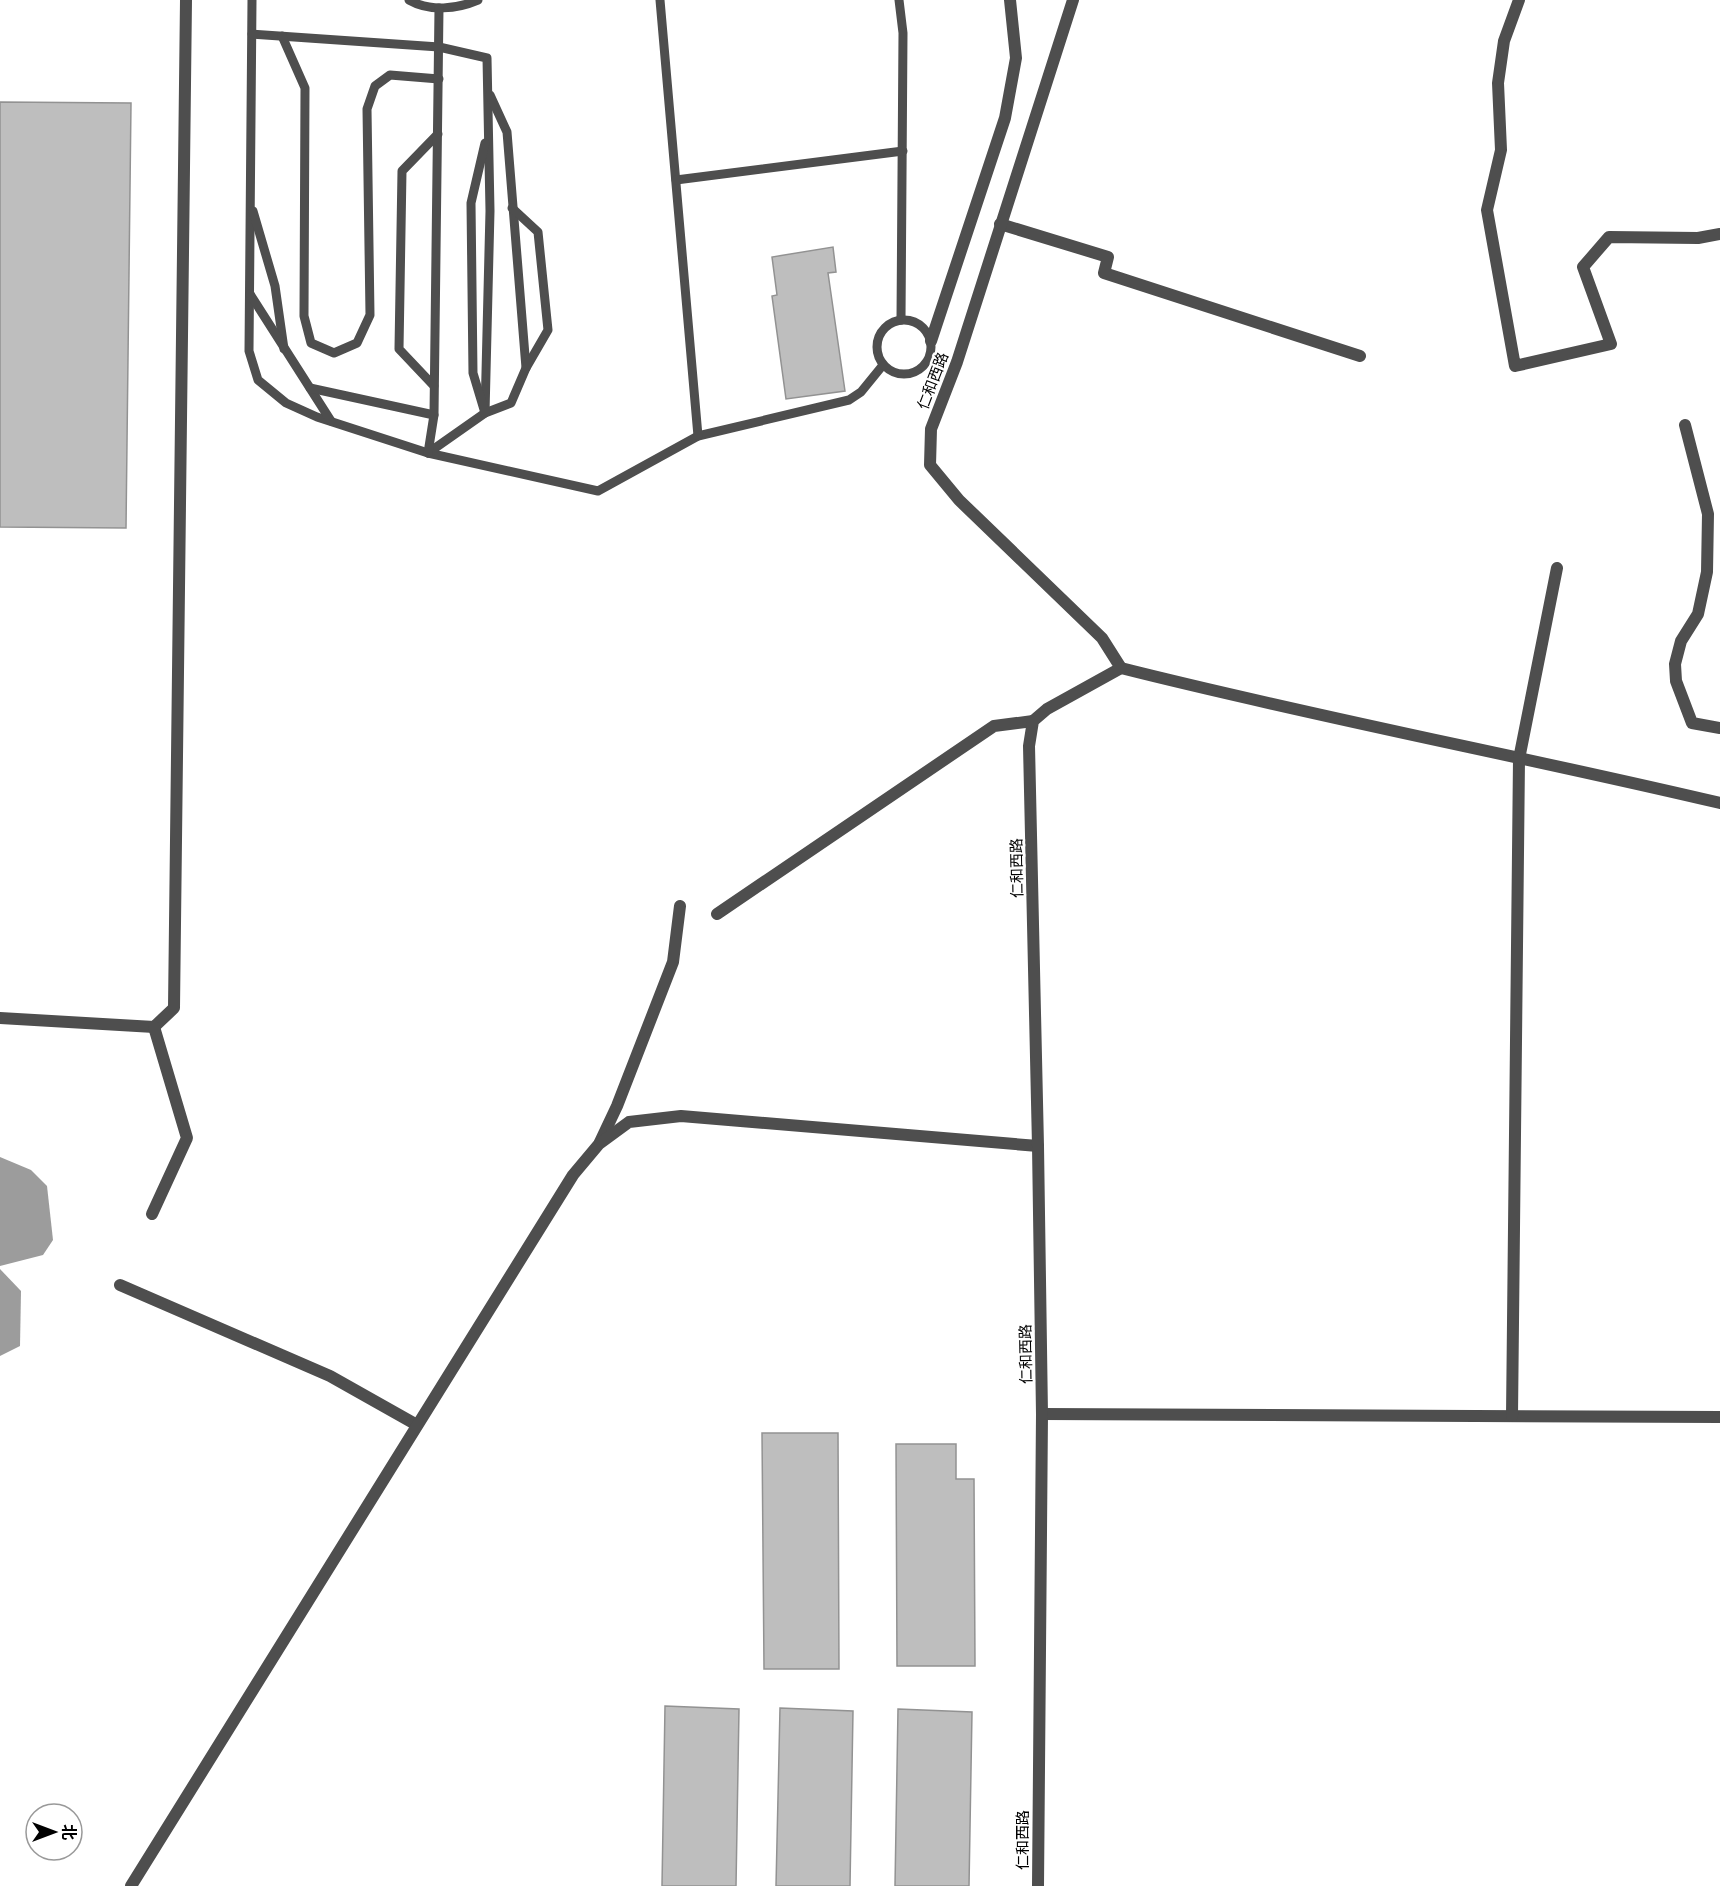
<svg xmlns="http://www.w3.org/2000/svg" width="1720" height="1886" viewBox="0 0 1720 1886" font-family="Manrope,'Noto Sans SC',sans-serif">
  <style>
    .water { fill: #9c9c9c }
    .building { fill: #bebebe; stroke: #929292; stroke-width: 1.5 }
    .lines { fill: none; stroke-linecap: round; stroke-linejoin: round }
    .lane { stroke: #4e4e4e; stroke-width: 9 }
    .street { stroke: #4e4e4e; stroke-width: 12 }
    .labels { text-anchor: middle; stroke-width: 5; stroke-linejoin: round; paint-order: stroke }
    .street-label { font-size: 15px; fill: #000; stroke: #fff }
  </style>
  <rect width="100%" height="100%" fill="#fff"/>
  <g class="water">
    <polygon points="0,1157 31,1170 47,1186 53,1240 43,1255 0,1266"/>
    <polygon points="0,1269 21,1291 20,1346 0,1356"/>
  </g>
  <g class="building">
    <polygon points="0,102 131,103 126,528 0,527"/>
    <polygon points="833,247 836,272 828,273 845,391 786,399 772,296 777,295 772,257"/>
    <polygon points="762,1433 838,1433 839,1669 764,1669"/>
    <polygon points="896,1444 956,1444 956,1479 974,1479 975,1666 897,1666"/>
    <polygon points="665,1706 739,1709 736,1886 662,1886"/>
    <polygon points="780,1708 853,1711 850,1886 776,1886"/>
    <polygon points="898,1709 972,1712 969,1886 895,1886"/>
  </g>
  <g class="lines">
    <g class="lane">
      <polyline points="252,0 249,351 258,380 286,403 317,417 428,453 598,491 698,436 849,400 861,392 883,365"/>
      <path d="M409 0C430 12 457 9 478 0"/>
      <polyline points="660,0 698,436"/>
      <polyline points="899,0 903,33 901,320"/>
      <polyline points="252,34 439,47 487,58 490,211 485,413 428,453"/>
      <polyline points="282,36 305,88 304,316 311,343 334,353 357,343 370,315 367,109 375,86 390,75 439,79"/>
      <polyline points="485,143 471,203 473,373 485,413 511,403 526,368 507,132 490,95"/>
      <polyline points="676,180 903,151"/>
      <polyline points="512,208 538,232 548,330 526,368"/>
      <polyline points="253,211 275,286 284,349"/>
      <polyline points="250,294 331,421"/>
      <circle cx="904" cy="347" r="27"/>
      <polyline points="434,386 399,349 402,171 438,134"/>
      <polyline points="310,388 434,415"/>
      <polyline points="428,453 434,415 439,8"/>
    </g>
    <g class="street">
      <polyline points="1519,0 1504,41 1498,83 1501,150 1487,210 1515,366 1611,344 1583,267 1609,237 1698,238 1720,234"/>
      <polyline points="1000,224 1108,257 1104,273 1360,356"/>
      <polyline points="931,341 1005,118 1016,58 1010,0"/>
      <polyline points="1685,425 1708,514 1707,572 1698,614 1681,641 1675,664 1676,681 1692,723 1720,728"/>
      <path d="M1121 668C1319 718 1521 756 1720 803"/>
      <polyline points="717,914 994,726 1033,721"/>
      <polyline points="0,1018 154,1027 174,1008 186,0"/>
      <polyline points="600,1142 617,1106 673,962 680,906"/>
      <polyline points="152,1214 187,1138 154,1027"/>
      <polyline points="120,1285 330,1376 417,1425"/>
      <polyline points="1042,1414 1720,1417"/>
      <polyline points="1512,1416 1519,759 1557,568"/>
      <polyline points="131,1886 573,1175 599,1144 629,1122 681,1116 1038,1146"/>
      <polyline points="1038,1886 1042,1414 1038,1146 1029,746 1033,721 1047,709 1121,668 1102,638 959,500 930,465 931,429 957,362 1073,0"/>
    </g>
  </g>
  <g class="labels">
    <g class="street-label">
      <text transform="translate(933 381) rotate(-69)" y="5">仁和西路</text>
      <text transform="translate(1017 868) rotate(-91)" y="5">仁和西路</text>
      <text transform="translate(1026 1354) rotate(-91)" y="5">仁和西路</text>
      <text transform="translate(1023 1840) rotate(-90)" y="5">仁和西路</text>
    </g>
  </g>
  <g transform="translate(54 1832) rotate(90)"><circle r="28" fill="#ffffff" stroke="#999999" stroke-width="1.5"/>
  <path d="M0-4.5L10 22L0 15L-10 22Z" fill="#000000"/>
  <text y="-9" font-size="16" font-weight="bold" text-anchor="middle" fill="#000000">北</text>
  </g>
</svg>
